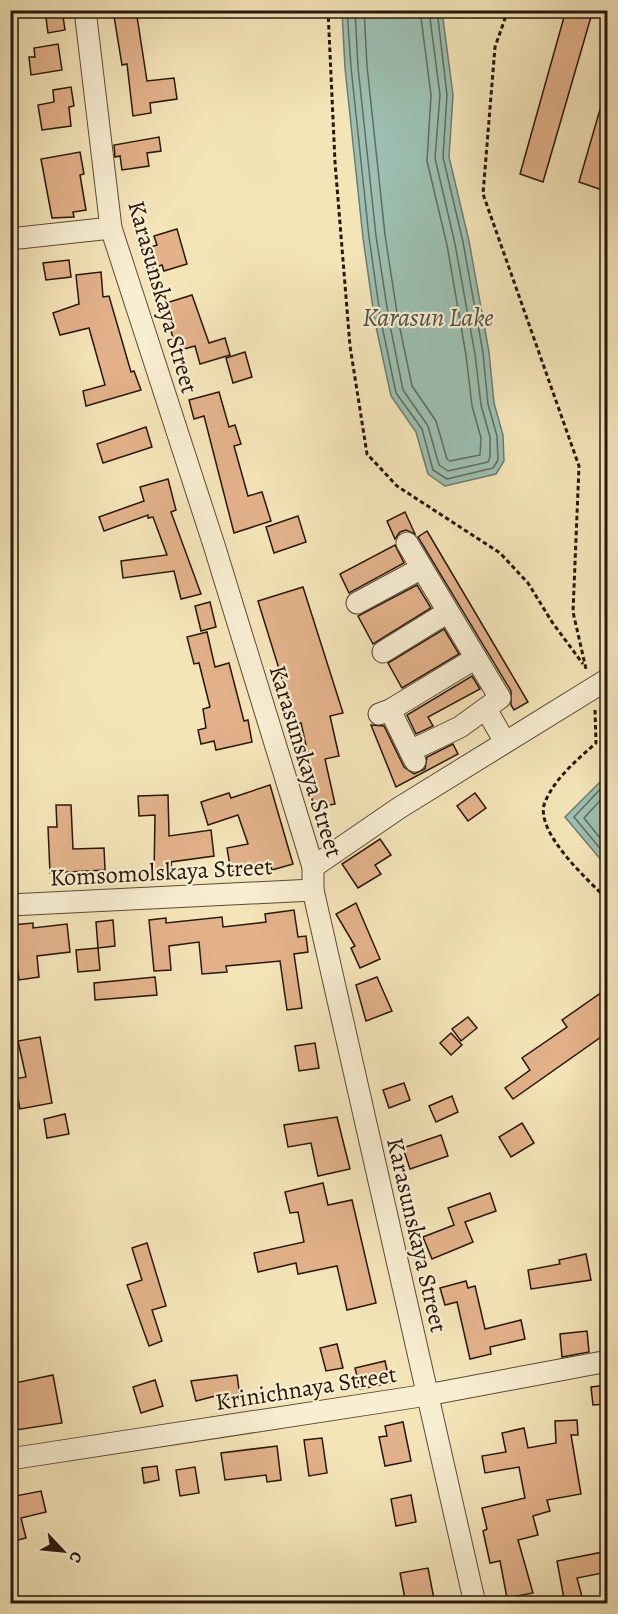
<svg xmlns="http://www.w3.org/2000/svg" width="618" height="1614" viewBox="0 0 618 1614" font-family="Alegreya,serif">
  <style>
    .water { fill: #9cbfb1; stroke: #6e7c6f; stroke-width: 1.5 }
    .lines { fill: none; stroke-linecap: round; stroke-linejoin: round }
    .shore { stroke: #626b5e; stroke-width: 1.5 }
    .building { fill: #e3b28a; stroke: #29170c; stroke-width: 1.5 }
    .minor-casing { stroke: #5c4a37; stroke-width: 23 }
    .path { stroke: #29170c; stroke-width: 3; stroke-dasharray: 4.5 3; stroke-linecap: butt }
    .minor { stroke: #f8eed2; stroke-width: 21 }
    .labels { text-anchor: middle; stroke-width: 4.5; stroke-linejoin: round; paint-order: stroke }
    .street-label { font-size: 24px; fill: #29170c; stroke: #f8eed2 }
    .water-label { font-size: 26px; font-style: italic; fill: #515246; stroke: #f8eed2 }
  </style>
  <rect width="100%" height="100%" fill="#f4e5b9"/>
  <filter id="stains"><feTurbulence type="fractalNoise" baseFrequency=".00333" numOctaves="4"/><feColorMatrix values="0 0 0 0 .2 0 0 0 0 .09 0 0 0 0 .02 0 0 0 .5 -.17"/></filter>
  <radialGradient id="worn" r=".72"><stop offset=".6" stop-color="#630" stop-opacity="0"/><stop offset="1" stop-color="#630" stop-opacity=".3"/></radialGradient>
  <g class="water">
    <polygon points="342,11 442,11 453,95 449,157 469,241 489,352 494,403 503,435 504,461 496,474 445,486 428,474 416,432 391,396 375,322 363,238 345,68"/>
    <polygon points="607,775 607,867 565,817"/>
  </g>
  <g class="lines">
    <g class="shore">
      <polyline points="347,10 351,67 369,237 381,321 396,393 422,429 433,470 447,479 493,468 498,460 497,436 488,404 483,353 463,242 443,157 447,95 437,10"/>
      <polyline points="355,10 358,67 376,236 389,320 403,390 428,426 439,465 448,471 488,462 490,457 490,437 481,405 475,354 455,244 435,158 440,95 429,10"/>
      <polyline points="364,10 367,66 385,235 398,319 412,386 436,421 447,459 450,461 480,455 481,438 472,406 466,355 447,245 427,161 431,95 420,10"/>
      <polyline points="608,781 574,817 608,858"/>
      <polyline points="608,792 584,818 608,848"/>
    </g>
  </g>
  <g class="building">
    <polygon points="45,10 62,10 65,30 48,33"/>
    <polygon points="113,10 136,10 147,81 174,78 177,99 150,103 151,113 133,116 127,64 122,65"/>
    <polygon points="566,10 593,10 543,182 520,174"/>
    <polygon points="58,44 62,70 31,75 29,57 35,57 34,48"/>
    <polygon points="71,87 74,106 69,107 71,126 42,130 38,105 54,102 53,90"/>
    <polygon points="603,99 608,100 608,192 579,182"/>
    <polygon points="159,137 161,151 147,153 149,166 122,170 120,156 115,157 114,145"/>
    <polygon points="80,152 84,174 80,175 86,210 73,212 74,217 52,218 41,159"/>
    <polygon points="177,229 187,264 164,271 162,265 153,268 148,248 157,245 154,236"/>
    <polygon points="69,260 71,277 46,280 43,263"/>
    <polygon points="101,272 103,297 109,296 131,372 134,371 141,390 86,406 83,391 105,385 89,328 60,335 53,313 79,304 76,275"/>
    <polygon points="192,295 209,343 225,338 230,355 200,364 195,346 177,351 163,304"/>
    <polygon points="245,352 252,377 233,383 226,358"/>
    <polygon points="219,392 229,427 235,425 241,444 234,446 248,496 262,492 271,521 234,533 204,416 194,419 189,400"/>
    <polygon points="146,427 152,447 103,463 97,444"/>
    <polygon points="168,479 176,510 171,512 201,594 181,599 174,571 123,578 121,561 167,555 153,517 148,518 148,515 104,531 99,517 144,501 140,487"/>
    <polygon points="405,512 415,534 406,530 400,532 395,539 387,521"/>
    <polygon points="298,516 306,542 274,553 266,527"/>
    <polygon points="427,531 528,702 514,710 511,705 511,691 418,537"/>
    <polygon points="395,545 404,563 349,593 340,574"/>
    <polygon points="417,585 431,608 373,644 358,616"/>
    <polygon points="303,587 343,713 330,716 339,756 325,759 335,804 314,808 307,778 313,776 301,723 296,724 258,601"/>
    <polygon points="210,602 216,627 201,631 195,606"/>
    <polygon points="444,629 459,654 402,688 388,663"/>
    <polygon points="207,632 215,667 229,663 244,721 248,720 252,742 216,750 214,741 201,744 198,730 206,728 203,709 210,707 199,663 194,664 187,637"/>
    <polygon points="472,676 480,689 428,717 433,726 416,734 407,715"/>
    <polygon points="371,725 384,726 404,767 414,774 425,769 427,757 453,744 458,754 396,787"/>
    <polygon points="270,785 293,864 272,870 271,866 231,872 227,848 248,844 238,815 208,825 201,802 229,793 231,798"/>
    <polygon points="475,793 486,808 468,821 457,806"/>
    <polygon points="168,795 169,836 211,830 214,856 171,862 172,875 154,876 155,815 139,816 138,796"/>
    <polygon points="56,805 71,805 73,849 104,848 105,870 50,873 48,827 57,827"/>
    <polygon points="380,839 391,855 375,865 381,874 358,888 342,864"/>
    <polygon points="356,903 380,959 360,968 351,948 355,946 336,914"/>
    <polygon points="294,910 298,937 306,936 308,952 294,954 302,1008 287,1010 280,961 226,966 227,972 202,974 199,942 169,946 171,970 154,971 149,920 166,918 166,923 222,917 223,927 266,922 265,914"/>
    <polygon points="113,920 115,946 98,948 96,922"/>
    <polygon points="33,923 33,928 67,924 70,952 37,956 39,977 19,980 12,925"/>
    <polygon points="98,948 100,970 78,972 76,950"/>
    <polygon points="155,977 157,995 95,1000 94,983"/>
    <polygon points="377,977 392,1011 366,1021 356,985"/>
    <polygon points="608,988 608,1032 513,1099 505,1088 530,1070 522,1058 567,1027 562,1020"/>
    <polygon points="468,1017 477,1028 461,1041 452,1029"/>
    <polygon points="451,1033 462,1045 451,1055 440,1043"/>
    <polygon points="40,1037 52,1103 20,1109 14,1079 26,1077 18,1041"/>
    <polygon points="315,1043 319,1068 299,1071 295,1046"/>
    <polygon points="404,1083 410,1100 389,1108 383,1090"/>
    <polygon points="452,1096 458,1112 436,1122 429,1106"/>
    <polygon points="65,1114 69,1134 47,1138 44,1119"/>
    <polygon points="337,1117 350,1169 318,1176 311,1143 288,1147 284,1125"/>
    <polygon points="522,1123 534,1143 511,1157 499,1137"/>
    <polygon points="441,1135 448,1156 410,1169 403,1148"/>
    <polygon points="323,1183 328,1205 352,1200 376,1303 347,1310 337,1266 298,1274 296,1263 258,1272 254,1253 304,1242 298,1212 290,1213 285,1192"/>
    <polygon points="490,1193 496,1211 465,1222 473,1242 432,1259 423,1237 454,1225 448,1208"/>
    <polygon points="147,1243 166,1306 152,1310 162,1341 149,1346 127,1285 142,1280 132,1248"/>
    <polygon points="586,1254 591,1280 531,1289 528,1270 560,1264 559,1260"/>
    <polygon points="466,1281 468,1288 475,1286 485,1329 521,1320 525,1339 490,1347 491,1354 470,1359 457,1302 445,1305 440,1288"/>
    <polygon points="587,1331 589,1352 562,1357 560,1334"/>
    <polygon points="337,1344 343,1368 326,1371 320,1348"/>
    <polygon points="385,1361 390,1383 360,1389 355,1368"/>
    <polygon points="53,1375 62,1423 10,1431 10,1384"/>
    <polygon points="237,1375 240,1397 223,1400 223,1394 196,1401 191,1381"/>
    <polygon points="155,1380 163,1406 141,1413 133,1387"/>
    <polygon points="608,1385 608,1404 593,1405 591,1387"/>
    <polygon points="577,1420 578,1435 571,1435 581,1494 547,1500 550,1511 533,1516 538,1535 518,1540 533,1593 507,1598 500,1561 490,1563 483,1531 487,1529 482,1508 525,1498 519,1467 485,1473 482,1456 506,1452 502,1433 524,1428 528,1448 556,1443 555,1421"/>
    <polygon points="403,1422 411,1461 385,1466 379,1437 387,1436 385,1426"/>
    <polygon points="322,1438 327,1473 309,1476 304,1440"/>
    <polygon points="277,1446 281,1480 267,1482 266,1475 225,1480 221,1453"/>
    <polygon points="157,1466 159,1480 144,1483 142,1468"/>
    <polygon points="195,1467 199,1493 180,1496 176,1470"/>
    <polygon points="41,1491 46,1512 21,1518 26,1538 10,1542 10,1497"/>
    <polygon points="411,1495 416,1522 396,1526 391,1499"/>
    <polygon points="608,1551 608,1572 577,1578 584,1604 565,1604 557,1561"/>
    <polygon points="428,1568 435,1604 406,1604 400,1573"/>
  </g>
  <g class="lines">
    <g class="minor-casing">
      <g id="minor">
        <polyline points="85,10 111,228 214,545 313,867 313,890 475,1604"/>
        <polyline points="10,239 111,228"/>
        <polyline points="407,543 500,698 460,727 410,751"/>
        <polyline points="357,603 422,568"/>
        <polyline points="383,652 448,612"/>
        <polyline points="486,709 505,742"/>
        <polyline points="390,710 415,761"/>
        <polyline points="379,714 390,710 476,658"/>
        <polyline points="313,867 399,808 608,679"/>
        <polyline points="10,905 313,890"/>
        <polyline points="10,1459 427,1395 608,1361"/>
      </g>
    </g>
    <g class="path">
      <polyline points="328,10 335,162 350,346 367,454 397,486 500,553 528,583 552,622 583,664"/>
      <polyline points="508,10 495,47 483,194 579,466 573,612 586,669"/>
      <path d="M595 710 596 743C577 760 555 778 545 802 533 831 589 881 608 900"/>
    </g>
    <use href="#minor" class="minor"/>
  </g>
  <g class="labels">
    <g class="street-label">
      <text transform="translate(163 297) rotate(74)" y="8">Karasunskaya Street</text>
      <text transform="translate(306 761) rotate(73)" y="8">Karasunskaya Street</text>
      <text transform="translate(161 872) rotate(-3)" y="8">Komsomolskaya Street</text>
      <text transform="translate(417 1235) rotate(77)" y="8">Karasunskaya Street</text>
      <text transform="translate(306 1388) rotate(-9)" y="8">Krinichnaya Street</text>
    </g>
    <g class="water-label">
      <text x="428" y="326">Karasun Lake</text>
    </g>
  </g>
  <rect width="618" height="1614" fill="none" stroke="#f4e5b9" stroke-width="36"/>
  <rect x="12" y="12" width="594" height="1590" fill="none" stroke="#29170c" stroke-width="3"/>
  <rect x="18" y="18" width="582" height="1578" fill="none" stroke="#29170c" stroke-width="1.5"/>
  <g transform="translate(63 1551) rotate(116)" stroke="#f8eed2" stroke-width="4.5" paint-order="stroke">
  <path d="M0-4.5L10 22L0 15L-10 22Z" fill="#29170c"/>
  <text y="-9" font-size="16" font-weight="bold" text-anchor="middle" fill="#29170c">С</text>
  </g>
  <rect width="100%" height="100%" filter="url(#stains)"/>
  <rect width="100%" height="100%" fill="url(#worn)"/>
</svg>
